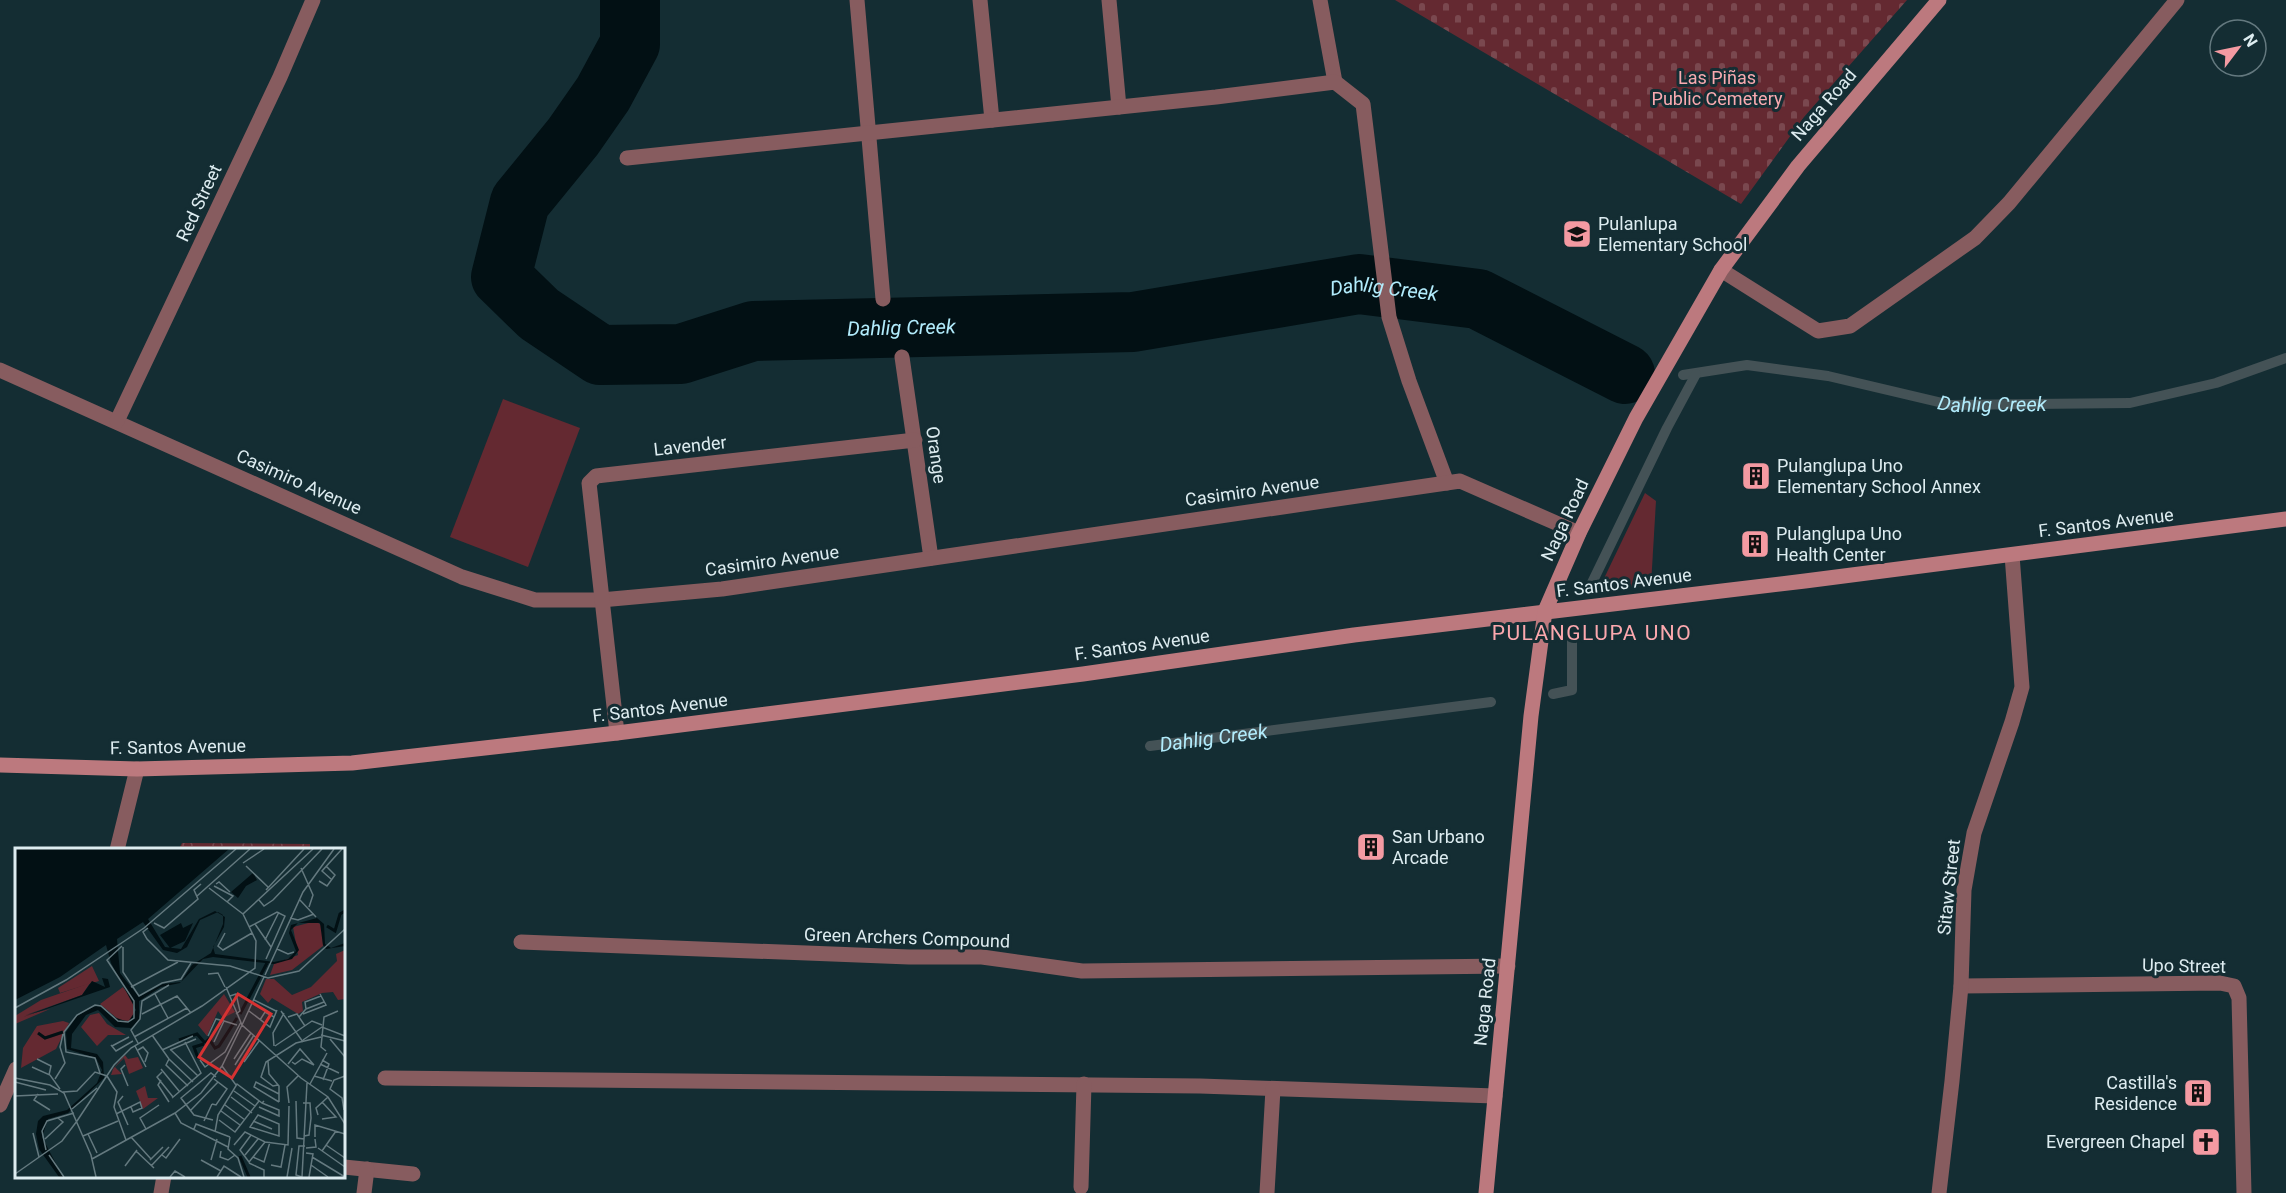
<svg xmlns="http://www.w3.org/2000/svg" width="2286" height="1193" viewBox="0 0 2286 1193" font-family="Roboto,sans-serif">
  <style>
    .forest { fill: url(#forest-crowns) }
    .cemetery { fill: url(#cemetery-stones) }
    .park { fill: #642931 }
    .lines { fill: none; stroke-linecap: round; stroke-linejoin: round }
    .stream { stroke: #445256; stroke-width: 10 }
    .river { stroke: #021014; stroke-width: 60 }
    .street { stroke: #875c5f; stroke-width: 15 }
    .secondary { stroke: #bc797e; stroke-width: 15 }
    .labels { text-anchor: middle; stroke-width: 6; stroke-linejoin: round; paint-order: stroke }
    .park-label { font-size: 18px; fill: #f9aab0; stroke: #142d33 }
    .street-label { font-size: 18px; fill: #ddecf0; stroke: #142d33 }
    .poi-label { font-size: 18px; fill: #ddecf0; stroke: #142d33; text-anchor: start }
    .water-label { font-size: 20px; font-style: italic; fill: #b2ecfc; stroke: #142d33 }
    .quarter-label { font-size: 21px; letter-spacing: 1.5px; fill: #fca8ae; stroke: #142d33 }
    .inset-river { fill: none; stroke: #021014; stroke-width: 3 }
    .inset-road { fill: none; stroke: #64797f; stroke-width: 1.5 }
    .view { fill: #d63232; fill-opacity: 0.15; stroke: #d63232; stroke-width: 3 }
    .inset-edge { fill: none; stroke: #ddecf0; stroke-width: 3 }
  </style>
  <defs>
    <pattern id="forest-crowns" width="20" height="18" patternUnits="userSpaceOnUse" patternTransform="scale(1.5)"><rect width="20" height="18" fill="#642931"/><path d="M2 6a3 3 0 1 1 6 0M12 15a3 3 0 1 1 6 0" fill="none" stroke="#7a484f"/></pattern>
    <pattern id="cemetery-stones" width="16" height="16" patternUnits="userSpaceOnUse" patternTransform="scale(1.5)"><rect width="16" height="16" fill="#642931"/><path d="M2 7V4a2 2 0 0 1 4 0v3zM10 15v-3a2 2 0 0 1 4 0v3z" fill="#7a484f"/></pattern>
  </defs>
  <rect width="100%" height="100%" fill="#142d33"/>
  <polygon class="forest" points="182,843 310,844 310,849 179,849"/>
  <polygon class="cemetery" points="1395,0 1907,0 1804,117 1741,204"/>
  <g class="park">
    <polygon points="503,399 580,428 528,567 450,537"/>
    <polygon points="1645,493 1656,501 1651,585 1597,593"/>
  </g>
  <g class="lines">
    <g class="stream">
      <path id="s1" d="M1683 375 1747 365 1828 376 1951 405 2130 403 2216 383 2286 358"/>
      <polyline points="1588,591 1667,428 1696,374"/>
      <polyline points="1553,694 1572,690 1572,638"/>
      <path id="s2" d="M1150 746 1491 702"/>
    </g>
    <path class="river" id="s3" d="M630 0V44L603 94 573 137 520 202 501 277 539 314 600 355 681 354 753 331 1133 322 1359 284 1478 299 1625 374"/>
    <g class="street">
      <polyline points="857,0 883,299"/>
      <polyline points="980,0 992,120"/>
      <polyline points="1109,0 1119,107"/>
      <polyline points="1320,0 1335,82"/>
      <polyline points="627,158 1216,97 1335,82 1363,104 1389,317 1409,381 1447,483"/>
      <polyline points="1721,270 1818,331 1850,326 1975,238 2009,203 2177,0"/>
      <polyline points="902,357 931,558"/>
      <polyline points="0,370 462,577 535,600 601,600 722,589 1460,481 1579,533"/>
      <polyline points="117,421 280,77 313,0"/>
      <polyline points="617,733 589,483 596,476 915,440"/>
      <polyline points="117,850 137,769"/>
      <polyline points="521,942 909,957 982,957 1082,971 1508,966"/>
      <polyline points="1961,986 2220,983 2234,986 2239,998 2244,1193"/>
      <polyline points="385,1078 1200,1086 1495,1096"/>
      <polyline points="0,1105 16,1069"/>
      <polyline points="344,1167 413,1174"/>
      <polyline points="1081,1187 1084,1084"/>
      <polyline points="161,1193 164,1176"/>
      <polyline points="364,1193 367,1169"/>
      <polyline points="1267,1193 1273,1089"/>
      <polyline points="1939,1193 1952,1081 1961,986 1964,890 1974,833 2012,722 2022,687 2012,555"/>
    </g>
    <g class="secondary">
      <polyline points="0,765 137,769 352,763 617,733 1083,674 1354,635 1805,581 2286,519"/>
      <polyline points="1486,1193 1531,716 1545,611 1579,533 1636,418 1721,270 1798,166 1939,0"/>
    </g>
  </g>
  <defs>
    <g id="school-square" transform="scale(1.5)"><rect x="-9" y="-9" width="18" height="18" rx="4" fill="#f49aa2" stroke="#142d33"/><path d="M0-5L7-2L0 1L-7-2ZM-4 1L0 2.5L4 1V4Q0 6-4 4Z" fill="#111"/></g>
    <g id="building-square" transform="scale(1.5)"><rect x="-9" y="-9" width="18" height="18" rx="4" fill="#f49aa2" stroke="#142d33"/><path d="M-4-6H4V6H1V3H-1V6H-4ZM-2.5-4.3h1.7v1.8h-1.7ZM.8-4.3h1.7v1.8H.8ZM-2.5-1h1.7V.8h-1.7ZM.8-1h1.7V.8H.8Z" fill="#111"/></g>
    <g id="church-square" transform="scale(1.5)"><rect x="-9" y="-9" width="18" height="18" rx="4" fill="#f49aa2" stroke="#142d33"/><path d="M-1.2-6h2.4v3.5h3.3v2.4h-3.3V6h-2.4V-.1h-3.3v-2.4h3.3Z" fill="#111"/></g>
  </defs>
  <g fill-rule="evenodd">
    <use href="#school-square" x="1577" y="234"/>
    <use href="#building-square" x="1756" y="476"/>
    <use href="#building-square" x="1755" y="544"/>
    <use href="#building-square" x="1371" y="847"/>
    <use href="#building-square" x="2198" y="1093"/>
    <use href="#church-square" x="2206" y="1142"/>
  </g>
  <g class="labels">
    <g class="park-label">
      <text x="1717" y="84">Las Piñas<tspan x="1717" dy="21">Public Cemetery</tspan></text>
    </g>
    <g class="street-label">
      <text transform="translate(1824 105) rotate(-49)" y="6">Naga Road</text>
      <text transform="translate(199 203) rotate(-65)" y="6">Red Street</text>
      <text transform="translate(690 446) rotate(-6)" y="6">Lavender</text>
      <text transform="translate(936 455) rotate(82)" y="6">Orange</text>
      <text transform="translate(299 482) rotate(24)" y="6">Casimiro Avenue</text>
      <text transform="translate(1252 491) rotate(-8)" y="6">Casimiro Avenue</text>
      <text transform="translate(1565 520) rotate(-65)" y="6">Naga Road</text>
      <text transform="translate(2106 523) rotate(-7)" y="6">F. Santos Avenue</text>
      <text transform="translate(772 561) rotate(-8)" y="6">Casimiro Avenue</text>
      <text transform="translate(1624 583) rotate(-7)" y="6">F. Santos Avenue</text>
      <text transform="translate(1142 645) rotate(-8)" y="6">F. Santos Avenue</text>
      <text transform="translate(660 708) rotate(-7)" y="6">F. Santos Avenue</text>
      <text transform="translate(178 747) rotate(-1)" y="6">F. Santos Avenue</text>
      <text transform="translate(1949 887) rotate(-84)" y="6">Sitaw Street</text>
      <text transform="translate(907 938) rotate(2)" y="6">Green Archers Compound</text>
      <text transform="translate(2184 966) rotate(1)" y="6">Upo Street</text>
      <text transform="translate(1485 1002) rotate(-84)" y="6">Naga Road</text>
    </g>
    <g class="poi-label">
      <text x="1598" y="230">Pulanlupa<tspan x="1598" dy="21">Elementary School</tspan></text>
      <text x="1777" y="472">Pulanglupa Uno<tspan x="1777" dy="21">Elementary School Annex</tspan></text>
      <text x="1776" y="540">Pulanglupa Uno<tspan x="1776" dy="21">Health Center</tspan></text>
      <text x="1392" y="843">San Urbano<tspan x="1392" dy="21">Arcade</tspan></text>
      <text x="2177" y="1089" text-anchor="end">Castilla's<tspan x="2177" dy="21">Residence</tspan></text>
      <text x="2185" y="1148" text-anchor="end">Evergreen Chapel</text>
    </g>
    <g class="water-label">
      <text dy="7" stroke="none"><textPath href="#s3" startOffset="1232">Dahlig Creek</textPath></text>
      <text dy="7" stroke="none"><textPath href="#s3" startOffset="746">Dahlig Creek</textPath></text>
      <text dy="7" stroke="none"><textPath href="#s1" startOffset="314">Dahlig Creek</textPath></text>
      <text dy="7" stroke="none"><textPath href="#s2" startOffset="64">Dahlig Creek</textPath></text>
    </g>
    <g class="quarter-label">
      <text x="1592" y="640">PULANGLUPA UNO</text>
    </g>
  </g>
  <g transform="translate(15 848)">
    <rect width="330" height="330" fill="#142d33"/>
    <path d="M301 73 307 78 308 98 277 122 255 127 259 116 283 107 278 79ZM108 139 118 153 119 167 114 173 104 172 85 156ZM110 207 113 211 123 209 128 220 114 226 109 210 100 219 107 226 96 227 98 221ZM130 238 133 250H143L128 261 121 243Z" fill="#642931"/>
    <path d="M77 118 84 133 45 145 43 140Z" fill="#642931"/>
    <path d="M75 135 67 147 11 167 35 161 0 176V168L26 152ZM84 165 92 176 111 187H93L82 198 66 179 75 167ZM48 173 54 175 41 201 6 220 8 200 22 178Z" fill="#642931"/>
    <path d="M330 102V151L323 152 318 144 307 145 287 154 288 163 283 166 257 150 253 155 245 146 251 131H259L277 147 296 139 322 113 321 106ZM209 146 220 164 208 170 203 163 192 188 183 177Z" fill="#642931"/>
    <path d="M0 1H214L133 71 150 99 166 101 184 71 200 63 210 69 209 79 198 99 200 106 259 114 273 111 281 103 274 85 276 77 302 70 309 76 310 96 316 100 330 95V98L311 101 308 97 305 75H283L276 82 284 102 277 111 259 116 198 109 188 111 165 135 146 139 124 153V172L116 180 100 179 83 162 71 167 57 186 56 200 82 206 88 214 89 230 53 265 33 271 27 289 48 329H44L24 301 21 286 23 273 28 268 52 262 82 235 87 222 81 210 52 201 51 184 62 168 78 159 85 158 96 168 113 174 121 162 96 115 91 97 45 129 0 152ZM203 64 208 67V76L196 105 177 117 166 134 148 136 124 149 105 125 102 91 128 74 148 102 162 105 172 99 185 72ZM238 25 242 32 231 38 223 50 216 44ZM166 75 168 80 178 75 170 93 155 100 145 87ZM87 130 93 131 95 139 8 169 67 147 77 133 90 139Z" fill="#021014" fill-rule="evenodd"/>
    <path class="inset-river" d="M312 78 320 83 325 66 330 63M225 166 252 115M23 185 30 190 48 184M164 192 182 186 190 195M190 195 194 191 200 200 204 198 222 170M183 210 179 199 189 196M225 308 234 329"/>
    <path class="inset-road" d="M228 15 249 1M231 18 253 39M286 20 298 47 294 59M316 31 307 23 327 1M304 33 312 38 320 27 311 18M201 36 204 34 215 44M199 38 218 48 212 54M194 40 228 66M251 42 289 1M182 48 235 1M284 51 301 69M244 52 249 58 258 52 307 1M275 70 283 72 299 66M139 75 149 80 183 51 179 42 186 36M240 76 256 99M234 79 262 64 270 68 251 111M133 80 128 84 132 91 153 112 215 118 253 130 284 123 330 81M210 85 203 98 208 102 237 85M250 92 264 64M108 99V124L124 148 147 135 166 131 176 115M262 101 273 106 279 104M193 126 203 125 210 139M250 127 288 44 319 1M116 139 163 114M211 139 227 177 286 230 313 249 330 276M140 146 153 170M215 148 221 146 225 163 221 166M239 152 261 163M0 160 51 132 129 80 221 1M291 161 290 154 306 148M234 163 255 179 262 162M266 163 288 194M127 166 162 148 176 165M288 166 311 157 305 146M273 169 282 166 290 178M284 169 291 161 309 154M245 172 250 164 259 169M227 177 249 129M137 187 154 211 178 234M306 187 330 193M193 188 201 171 209 173M119 189 172 160M315 191 330 209M288 192 307 179 330 188M199 194 209 173 222 177M123 195 116 182 125 171 127 153 154 137M96 197 101 203 118 193M97 198 114 189M120 198 131 219M259 198 258 185 269 165M260 198 297 173 307 177M123 202 128 199 133 205 130 214M147 202 178 188M155 202 181 191M156 202 183 228M311 203 306 199 309 169 323 163M22 211 36 218 34 227M154 211 151 217 173 238M219 211 236 185M185 212 190 219 210 204 226 174M307 212 314 216 308 232M253 213 254 226 264 238V254M229 214 244 193M277 214 280 216 287 211 299 217M273 216 285 201 299 217M305 216 324 225M110 217 106 221 113 238M220 217 239 187M207 218 221 237M17 219 35 227 45 241M146 221 164 243M147 224 142 229 158 249M85 225 80 210 51 204 49 184 62 167 80 157 86 158 103 173 113 174 119 170V153L92 112 107 98M299 228 317 233M0 230 35 237 49 245 76 307 81 329M40 231 50 215 45 199 48 186M146 232 143 237 154 254M0 234 31 242M295 236 312 205M263 237 258 238 246 229 251 214 281 195 306 189M219 243 240 258M48 244 62 243 80 224 92 228 102 244 99 259 111 292M23 246 19 252 35 262M0 248 43 246M108 248 103 254 113 277M216 249 237 265M157 250 186 225 170 194M281 253 282 290 289 291M264 254 239 239 241 234 264 246M307 254 321 269 307 271M274 255 272 239 283 228M288 255H295L296 270 294 287 289 288M197 256 201 257 212 241 199 231M210 257 230 272M244 259 264 268V262L247 255M57 261 82 240M329 262 327 250 315 241 319 232 330 228M175 263 203 234M206 263 225 277M160 265 166 275 213 299M101 266 125 254 127 260 118 264 116 259M243 267 264 276V288L235 279ZM303 267 301 260 313 249M198 272 179 267 166 250 196 225 201 229M204 272 220 284 244 253M62 273 99 217 116 200 187 158 240 120 241 93 228 66 298 1M189 273 197 256M238 273 257 281M131 281 125 270 144 257M179 281 181 276 215 289M200 284 203 267 222 236 247 255 249 253M18 285 24 309M73 286 82 305M236 287 225 302 234 314 250 294M68 288 103 273M116 289 136 311M215 289 213 301 223 310 229 329M300 289V277L330 286M30 291 48 274 43 270M219 297 230 284 250 294 273 297 274 258M311 297 330 310M291 300 301 299 300 291M303 300 330 319M31 302 27 283 32 273 59 265M121 303 139 320M206 303 205 309 213 312 220 307M307 303 321 283M291 305 298 306 294 329M34 307 49 329M147 307 151 310 165 291M230 307 243 291M238 309 249 314 255 294M297 309 330 329M77 311 160 265 186 245 207 218 227 177M135 312 148 299M186 312 206 323M196 312 202 291M234 315 249 322V329M256 317 266 319 270 297M296 317 313 329M110 318 122 302M136 318 154 299M0 326 47 293 62 273M155 329 160 323 170 329M202 329 209 318 226 329M272 329 277 300M287 329 292 235M287 329 281 327 284 298H290"/>
    <path class="view" d="M223 146 256 166 217 230 184 209Z"/>
    <rect width="330" height="330" class="inset-edge"/>
  </g>
  <g transform="translate(2238 48) rotate(58)"><circle r="28" fill="#142d33" stroke="#64797f" stroke-width="1.5"/>
  <path d="M0-4.5L10 22L0 15L-10 22Z" fill="#f49aa2"/>
  <text y="-9" font-size="16" font-weight="bold" text-anchor="middle" fill="#ddecf0">N</text>
  </g>
</svg>
